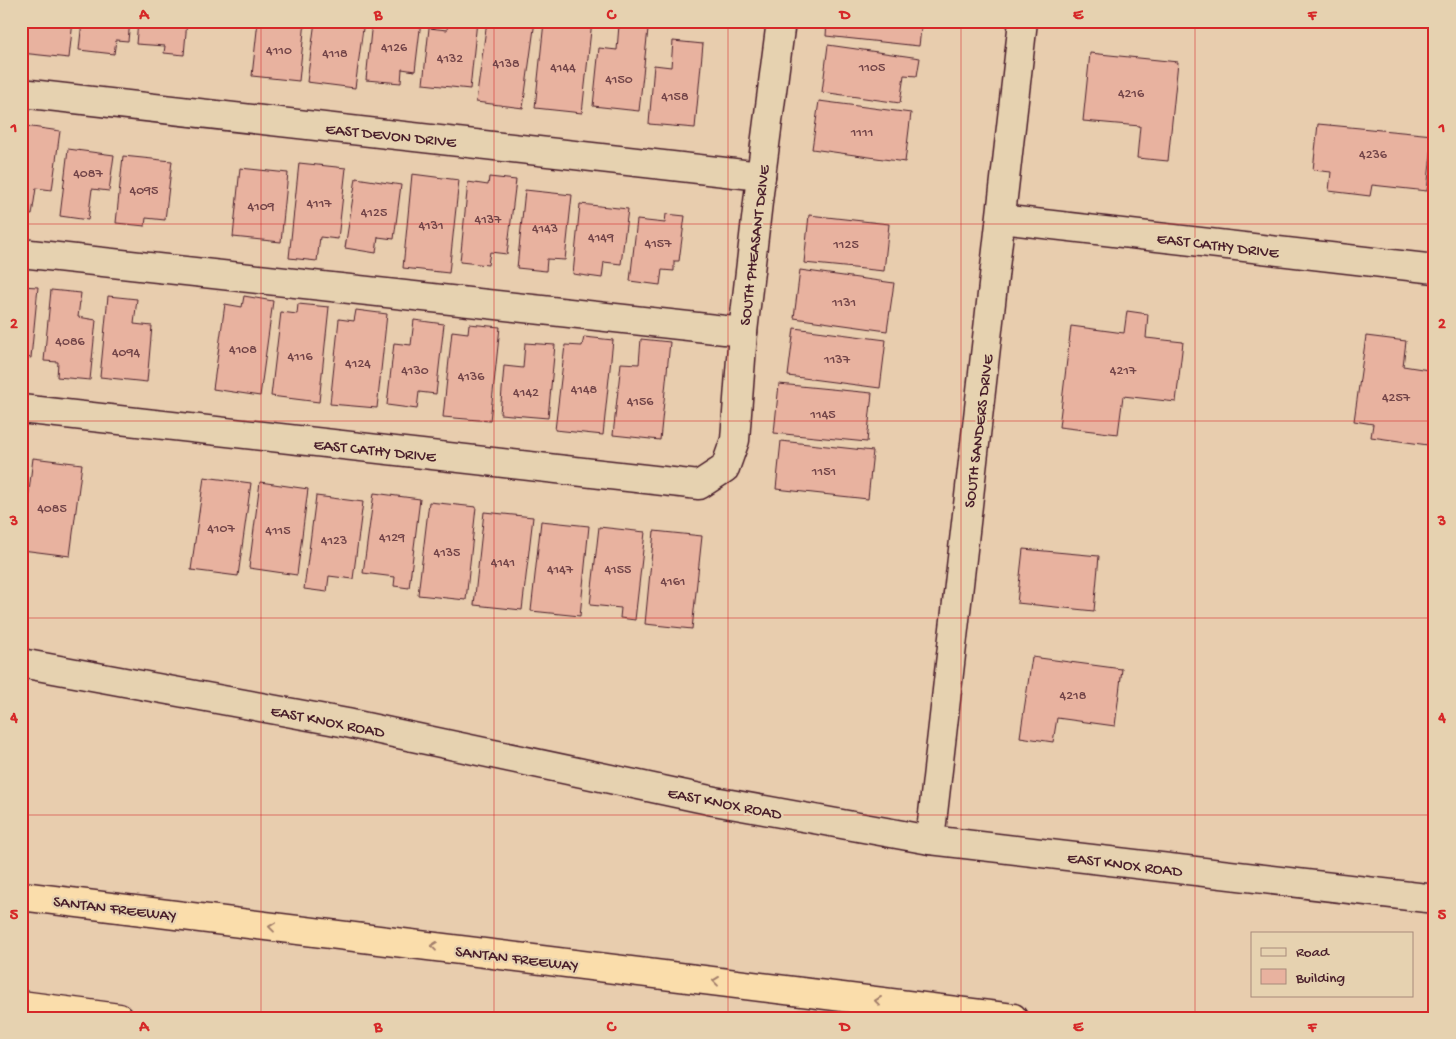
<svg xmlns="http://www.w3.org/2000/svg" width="1456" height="1039" viewBox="0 0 1456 1039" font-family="'Gochi Hand',sans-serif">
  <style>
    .building { fill: #e8b29f; stroke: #4a1f2b }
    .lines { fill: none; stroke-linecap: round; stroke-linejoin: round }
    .minor-casing { stroke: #4a1f2b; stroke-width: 31 }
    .highway-casing { stroke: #4a1f2b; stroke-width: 31 }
    .minor { stroke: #e6d2b0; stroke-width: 28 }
    .highway { stroke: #faddab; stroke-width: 28 }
    .oneway { stroke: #a27e6b }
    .grid { fill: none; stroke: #d62828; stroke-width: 1; stroke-opacity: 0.55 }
    .labels { text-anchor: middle; stroke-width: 4.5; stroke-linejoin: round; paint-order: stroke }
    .number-label { font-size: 14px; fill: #724448 }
    .street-label { font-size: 16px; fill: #4a1f2b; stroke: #e6d2b0 }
    .neatline { fill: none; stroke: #d62828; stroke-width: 2 }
    .grid-label { font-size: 16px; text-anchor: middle; font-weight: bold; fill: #d62828 }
  </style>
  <rect width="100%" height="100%" fill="#e8cdae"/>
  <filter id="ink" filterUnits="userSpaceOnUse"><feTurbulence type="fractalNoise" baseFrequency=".02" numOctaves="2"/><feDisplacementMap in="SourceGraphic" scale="10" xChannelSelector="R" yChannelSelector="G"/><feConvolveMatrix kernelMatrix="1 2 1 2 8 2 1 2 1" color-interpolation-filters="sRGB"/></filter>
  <g filter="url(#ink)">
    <g class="building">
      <polygon points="24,21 73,21 69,58 21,53"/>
      <polygon points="82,21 130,21 128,41 116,40 114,54 79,50"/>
      <polygon points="138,21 187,21 184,55 164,53 165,46 136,44"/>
      <polygon points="258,21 305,21 299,81 252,76"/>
      <polygon points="315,21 364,21 355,88 307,82"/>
      <polygon points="372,21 421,21 415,71 402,69 401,83 366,80"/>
      <polygon points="448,21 477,21 470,89 423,84 429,28 447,30"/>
      <polygon points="487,21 535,21 523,108 476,102"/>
      <polygon points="561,21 592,21 582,113 535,108 544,22 561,24"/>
      <polygon points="827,21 922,21 919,46 826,36"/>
      <polygon points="619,25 648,29 639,111 593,106 599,48 617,50"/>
      <polygon points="673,41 703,44 695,128 649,124 654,65 671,67"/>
      <polygon points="828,45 920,58 917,76 904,75 900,103 822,92"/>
      <polygon points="1090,53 1178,62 1168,161 1137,158 1140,126 1083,121"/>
      <polygon points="819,101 911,113 905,162 812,149"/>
      <polygon points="1318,124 1433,135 1427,191 1372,185 1370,196 1329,191 1331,172 1313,170"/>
      <polygon points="25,126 60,131 52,190 36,188 32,215 21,213 21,141 23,141"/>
      <polygon points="68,149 114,155 109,191 92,189 88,220 60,216"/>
      <polygon points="123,156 172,161 165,220 146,218 145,226 116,223"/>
      <polygon points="299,163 346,168 338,239 320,237 317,261 289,258"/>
      <polygon points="240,168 288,173 281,242 233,237"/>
      <polygon points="412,174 459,180 449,273 403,268"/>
      <polygon points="489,177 516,180 507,254 490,252 488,265 460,262 468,182 488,185"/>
      <polygon points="356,178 401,185 394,239 378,237 376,253 345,248"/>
      <polygon points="525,190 572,195 565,260 547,259 546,271 517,268"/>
      <polygon points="580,204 628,209 621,264 604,262 602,278 573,274"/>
      <polygon points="666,214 685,216 679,261 674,261 674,271 662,270 660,285 630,281 637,220 665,223"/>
      <polygon points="809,215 889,224 884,271 804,263"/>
      <polygon points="800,270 894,283 887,331 794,318"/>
      <polygon points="21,286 38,287 31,358 21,356"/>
      <polygon points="51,290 81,293 78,317 96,320 90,380 57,377 58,362 44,361"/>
      <polygon points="108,296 137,299 134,324 152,326 147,382 100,377"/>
      <polygon points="244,296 273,301 260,396 213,389 225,304 242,307"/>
      <polygon points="298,304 329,307 319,402 271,396 281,312 297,314"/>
      <polygon points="356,310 387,314 377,408 330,404 339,319 354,321"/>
      <polygon points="1127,311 1148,314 1146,338 1183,342 1176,402 1123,396 1118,434 1059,427 1071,326 1124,333"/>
      <polygon points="414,320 444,324 436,394 419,392 417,409 387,405 394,343 411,345"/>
      <polygon points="469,324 500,327 490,421 443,417 452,331 468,333"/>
      <polygon points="794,328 886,340 880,388 788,376"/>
      <polygon points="1366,336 1406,341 1403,366 1435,371 1435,446 1371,437 1373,424 1354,421"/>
      <polygon points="584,337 613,340 603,435 555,430 565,345 582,346"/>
      <polygon points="641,339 670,342 660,440 613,435 621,363 639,364"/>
      <polygon points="525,343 555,345 548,418 500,414 504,366 523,368"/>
      <polygon points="779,384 872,393 867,442 774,433"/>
      <polygon points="781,441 873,451 868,499 776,489"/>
      <polygon points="21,451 25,451 21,483"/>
      <polygon points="33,458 82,464 70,556 22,550"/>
      <polygon points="204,477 251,483 238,576 191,570"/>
      <polygon points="260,482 308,489 297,575 249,568"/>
      <polygon points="374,493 420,499 409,588 394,586 395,577 363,573"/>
      <polygon points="316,496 363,502 353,579 329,576 327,592 304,589"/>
      <polygon points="429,502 476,507 466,600 418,595"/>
      <polygon points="484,512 533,517 522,610 474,605"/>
      <polygon points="541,521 589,526 580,616 531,611"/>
      <polygon points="599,527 645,532 635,620 620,618 621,608 590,605"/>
      <polygon points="654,531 702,536 692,629 645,624"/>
      <polygon points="1023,549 1099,556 1094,611 1017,603"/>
      <polygon points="1032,657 1122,669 1115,726 1057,718 1053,742 1020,737"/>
    </g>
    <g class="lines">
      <g class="minor-casing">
        <g id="minor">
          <polyline points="21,93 761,176"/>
          <polyline points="1001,219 1435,269"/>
          <polyline points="21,253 743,332"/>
          <polyline points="21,409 699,485 725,468 735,440 743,332 761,176 781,21"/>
          <polyline points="21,663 347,723 714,801 930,840 1435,899"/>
          <polyline points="930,840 1023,21"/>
        </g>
      </g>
      <g class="highway-casing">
        <g id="highway">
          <polyline points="21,896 1013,1018"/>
          <polyline points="21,1005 119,1018"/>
        </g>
      </g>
      <use href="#minor" class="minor"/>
      <use href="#highway" class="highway"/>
    </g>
    <defs><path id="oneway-chevron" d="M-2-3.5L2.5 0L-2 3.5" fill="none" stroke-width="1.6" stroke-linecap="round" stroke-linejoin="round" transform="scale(1.25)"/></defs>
    <g class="oneway">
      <use href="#oneway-chevron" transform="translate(272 927) rotate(-173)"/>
      <use href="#oneway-chevron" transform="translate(434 946) rotate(-173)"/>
      <use href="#oneway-chevron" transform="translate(716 981) rotate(-173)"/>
      <use href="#oneway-chevron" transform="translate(878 1001) rotate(-173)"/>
    </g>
  </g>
  <path class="grid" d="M261 21V1018M494 21V1018M728 21V1018M961 21V1018M1195 21V1018M21 224H1435M21 421H1435M21 618H1435M21 815H1435"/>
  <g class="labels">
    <g class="number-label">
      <text x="394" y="51">4126</text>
      <text x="279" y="54">4110</text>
      <text x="335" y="57">4118</text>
      <text x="450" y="62">4132</text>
      <text x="506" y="67">4138</text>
      <text x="563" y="71">4144</text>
      <text x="872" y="71">1105</text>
      <text x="619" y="83">4150</text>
      <text x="1131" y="97">4216</text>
      <text x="675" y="100">4158</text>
      <text x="862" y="136">1111</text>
      <text x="1373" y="158">4236</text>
      <text x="88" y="177">4087</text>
      <text x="144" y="194">4095</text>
      <text x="319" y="207">4117</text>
      <text x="261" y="210">4109</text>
      <text x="374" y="216">4125</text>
      <text x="488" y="223">4137</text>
      <text x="431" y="229">4131</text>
      <text x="545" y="232">4143</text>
      <text x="601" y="241">4149</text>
      <text x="658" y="247">4157</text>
      <text x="846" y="248">1125</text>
      <text x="844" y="306">1131</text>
      <text x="70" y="345">4086</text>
      <text x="243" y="353">4108</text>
      <text x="126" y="356">4094</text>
      <text x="300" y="360">4116</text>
      <text x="837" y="363">1137</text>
      <text x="358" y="367">4124</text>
      <text x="415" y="374">4130</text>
      <text x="1123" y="374">4217</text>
      <text x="471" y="380">4136</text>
      <text x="584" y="393">4148</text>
      <text x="526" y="396">4142</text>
      <text x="1396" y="401">4257</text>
      <text x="640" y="405">4156</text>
      <text x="823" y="418">1145</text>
      <text x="824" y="475">1151</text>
      <text x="52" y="512">4085</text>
      <text x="221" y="532">4107</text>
      <text x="278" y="534">4115</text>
      <text x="392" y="541">4129</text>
      <text x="334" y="544">4123</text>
      <text x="447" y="556">4135</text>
      <text x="503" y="566">4141</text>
      <text x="560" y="573">4147</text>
      <text x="618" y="573">4155</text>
      <text x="673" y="585">4161</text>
      <text x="1073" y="699">4218</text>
    </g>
    <g class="street-label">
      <text transform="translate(391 134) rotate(6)" y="6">EAST DEVON DRIVE</text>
      <text transform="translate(1218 244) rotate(7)" y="6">EAST CATHY DRIVE</text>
      <text transform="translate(753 245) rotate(-83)" y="6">SOUTH PHEASANT DRIVE</text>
      <text transform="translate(977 431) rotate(-83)" y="6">SOUTH SANDERS DRIVE</text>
      <text transform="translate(375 449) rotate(6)" y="6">EAST CATHY DRIVE</text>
      <text transform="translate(328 720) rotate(11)" y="6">EAST KNOX ROAD</text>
      <text transform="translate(725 802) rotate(11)" y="6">EAST KNOX ROAD</text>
      <text transform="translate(1125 863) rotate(7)" y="6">EAST KNOX ROAD</text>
      <text transform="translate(115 907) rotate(7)" y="6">SANTAN FREEWAY</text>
      <text transform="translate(517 957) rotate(7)" y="6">SANTAN FREEWAY</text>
    </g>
  </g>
  <rect width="1456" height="1039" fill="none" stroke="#e6d2b0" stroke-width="55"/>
  <rect x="1251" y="932" width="162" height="65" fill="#e6d2b0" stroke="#a88a7b"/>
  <rect x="1261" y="948" width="25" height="8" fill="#e6d2b0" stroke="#a88a7b"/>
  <text x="1296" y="956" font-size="15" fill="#4a1f2b">Road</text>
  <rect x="1261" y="969" width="25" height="15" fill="#e8b29f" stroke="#a88a7b"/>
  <text x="1296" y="982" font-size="15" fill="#4a1f2b">Building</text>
  <rect x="28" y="28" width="1400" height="984" class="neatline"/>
  <g class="grid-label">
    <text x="144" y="19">A</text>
    <text x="378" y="19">B</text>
    <text x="611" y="19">C</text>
    <text x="845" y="19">D</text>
    <text x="1078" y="19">E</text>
    <text x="1312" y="19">F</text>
    <text x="14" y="132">1</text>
    <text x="1442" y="132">1</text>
    <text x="14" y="328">2</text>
    <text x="1442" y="328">2</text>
    <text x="14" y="525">3</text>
    <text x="1442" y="525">3</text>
    <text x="14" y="722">4</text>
    <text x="1442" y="722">4</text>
    <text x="14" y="919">5</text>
    <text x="1442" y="919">5</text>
    <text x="144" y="1031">A</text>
    <text x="378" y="1031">B</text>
    <text x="611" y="1031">C</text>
    <text x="845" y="1031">D</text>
    <text x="1078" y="1031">E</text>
    <text x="1312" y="1031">F</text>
  </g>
</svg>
